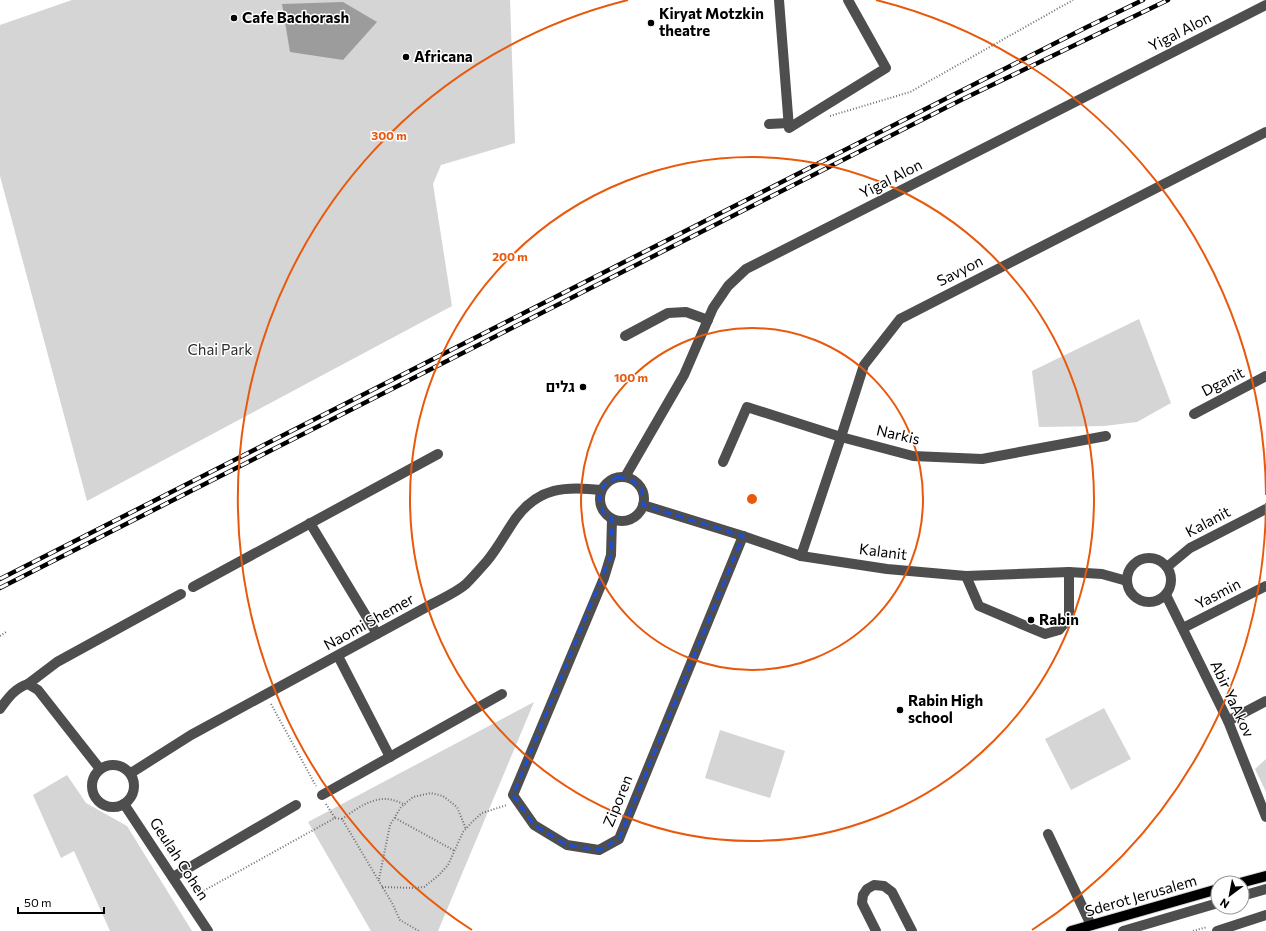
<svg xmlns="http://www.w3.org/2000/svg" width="1266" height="931" viewBox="0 0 1266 931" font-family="Commissioner,Heebo,sans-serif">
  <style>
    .green { fill: #d5d5d5 }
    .water { fill: #9c9c9c }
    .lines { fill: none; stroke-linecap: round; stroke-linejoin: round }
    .major-casing { stroke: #dbdbdb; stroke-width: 12 }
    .path { stroke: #707070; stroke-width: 2; stroke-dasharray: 1 2; stroke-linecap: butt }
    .minor { stroke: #4e4e4e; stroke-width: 10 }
    .major { stroke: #000; stroke-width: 10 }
    .rail-casing { stroke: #000; stroke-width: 4.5 }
    .rail { stroke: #fff; stroke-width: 3; stroke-dasharray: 9; stroke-linecap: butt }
    .marked { fill: none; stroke: #1d4ed8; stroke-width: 3; stroke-dasharray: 8 5; stroke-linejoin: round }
    .ring { fill: none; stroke: #e8590c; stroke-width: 2 }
    .poi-dot { fill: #000; stroke: #fff; stroke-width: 1.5 }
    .labels { text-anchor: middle; stroke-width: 3; stroke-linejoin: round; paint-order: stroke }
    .poi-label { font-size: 15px; font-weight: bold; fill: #000; stroke: #fff; text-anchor: start }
    .street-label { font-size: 15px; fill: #000; stroke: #fff }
    .park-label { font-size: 15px; fill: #2c2c2c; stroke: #fff }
    .centre { fill: #e8590c; stroke: #fff; stroke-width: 2 }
    .ring-label { font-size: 12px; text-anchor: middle; font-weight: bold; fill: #e8590c; stroke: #fff; stroke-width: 3; stroke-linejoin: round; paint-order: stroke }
  </style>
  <rect width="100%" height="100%" fill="#fff"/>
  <g class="green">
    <polygon points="72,0 510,0 515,143 441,165 433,184 452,306 87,501 0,176 0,25"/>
    <polygon points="1139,319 1171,403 1137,422 1104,426 1039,427 1032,371"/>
    <polygon points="534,702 438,931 371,931 308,822"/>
    <polygon points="1104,708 1131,759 1071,790 1045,739"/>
    <polygon points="720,730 785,751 770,798 705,778"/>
    <polygon points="1266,759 1266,792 1255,769"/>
    <polygon points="67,775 86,803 127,826 192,931 110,931 74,851 61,858 33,795"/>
  </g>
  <polygon class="water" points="343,2 377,22 343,60 290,52 282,4"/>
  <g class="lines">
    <g class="major-casing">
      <g id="major">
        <polyline points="1240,883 1266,876"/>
        <polyline points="1071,931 1218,889"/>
      </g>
    </g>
    <g class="path">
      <polyline points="830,116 910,92 1073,0"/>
      <polyline points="0,636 6,632"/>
      <polyline points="271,704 316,786"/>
      <polyline points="326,804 335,818"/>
      <polyline points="395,818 455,851"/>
      <path d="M342 819C356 809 374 795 393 800 397 801 401 803 405 805"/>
      <polyline points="379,879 390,825 401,807 413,797 431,793 443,796 457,807 466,829"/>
      <polyline points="382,887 414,888 424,887 438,876 448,865 463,832 473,821 482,813 507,805"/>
      <polyline points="196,895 335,818 342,819 392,903 400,920 419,931"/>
      <polyline points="1193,931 1207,927"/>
    </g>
    <g class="minor">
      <polyline points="779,0 789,128 886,68 848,0"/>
      <polyline points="769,124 789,123"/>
      <polyline points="625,336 668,313 686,312 708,320"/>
      <polyline points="1194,414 1266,376"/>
      <polyline points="723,462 747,407 841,437 913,456 982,459 1106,436"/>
      <circle cx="622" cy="499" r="22"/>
      <polyline points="625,477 684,375 713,308 728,286 746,269 1266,5"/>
      <polyline points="643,505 743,536 801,556 887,569 966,576 1069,572 1102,574 1127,581"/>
      <polyline points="612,519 611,555 604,578 513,795 534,825 567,845 599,850 619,839 743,536"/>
      <polyline points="310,523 377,634"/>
      <polyline points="801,556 841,437 864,365 900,319 1266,132"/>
      <circle cx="1149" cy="580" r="22"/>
      <polyline points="1167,567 1190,548 1266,509"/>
      <polyline points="966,576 979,606 1045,634 1059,630 1069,618 1069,572"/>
      <polyline points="193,587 438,454"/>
      <polyline points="1166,595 1228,721 1266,817"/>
      <polyline points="1183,628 1266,586"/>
      <polyline points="338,656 390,757"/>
      <polyline points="28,684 57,662 181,594"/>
      <path d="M0 709C8 698 15 688 28 684L38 690 100 769"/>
      <polyline points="1228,721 1266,701"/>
      <circle cx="113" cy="786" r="21"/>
      <path d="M131 773 191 735 432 604C443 598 457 592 466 584 473 577 480 569 487 561 498 548 506 532 516 518 539 487 566 486 601 490"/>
      <polyline points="322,795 502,694"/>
      <polyline points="124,804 208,931"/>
      <polyline points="1048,834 1091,925"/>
      <polyline points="173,877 296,805"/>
      <polyline points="1242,896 1266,889"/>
      <polyline points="876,931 862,903 863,895 867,889 874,885 884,886 892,892 912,931"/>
      <polyline points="1123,931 1218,903"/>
      <polyline points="1217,931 1266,915"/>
    </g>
    <use href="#major" class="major"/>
    <g class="rail-casing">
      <g id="rail">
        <polyline points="0,579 1087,27 1143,0"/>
        <polyline points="0,588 961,100 1168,0"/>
      </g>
    </g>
    <use href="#rail" class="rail"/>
  </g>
  <path class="marked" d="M618 477 632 480 642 490 643 505 743 536 619 839 599 850 567 845 534 825 513 795 611 555 612 519 603 512 599 497 605 484Z"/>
  <g class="ring">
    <circle cx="752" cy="499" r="171"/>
    <circle cx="752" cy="499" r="342"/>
    <path d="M1266 503A514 514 0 0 1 1032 930M472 930A514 514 0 0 1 628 0M876 0A514 514 0 0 1 1266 495"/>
  </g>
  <g class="poi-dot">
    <circle cx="234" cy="18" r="4"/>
    <circle cx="651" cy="23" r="4"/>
    <circle cx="406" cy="57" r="4"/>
    <circle cx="583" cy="387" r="4"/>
    <circle cx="1031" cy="620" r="4"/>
    <circle cx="900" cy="710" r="4"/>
  </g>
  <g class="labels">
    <g class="poi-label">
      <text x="659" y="19">Kiryat Motzkin<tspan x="659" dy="17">theatre</tspan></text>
      <text x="242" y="23">Cafe Bachorash</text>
      <text x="414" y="62">Africana</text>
      <text x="575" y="392" text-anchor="end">גלים</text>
      <text x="1039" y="625">Rabin</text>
      <text x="908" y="706">Rabin High<tspan x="908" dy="17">school</tspan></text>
    </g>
    <g class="street-label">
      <text transform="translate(1180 32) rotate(-27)" y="5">Yigal Alon</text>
      <text transform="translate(891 179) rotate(-27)" y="5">Yigal Alon</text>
      <text transform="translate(960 271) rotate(-27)" y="5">Savyon</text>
      <text transform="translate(1223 382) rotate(-27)" y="5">Dganit</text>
      <text transform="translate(898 435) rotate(13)" y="5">Narkis</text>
      <text transform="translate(1208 522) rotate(-28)" y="5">Kalanit</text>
      <text transform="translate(883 552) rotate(7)" y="5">Kalanit</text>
      <text transform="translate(1218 594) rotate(-27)" y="5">Yasmin</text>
      <text transform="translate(369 622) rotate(-29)" y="5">Naomi Shemer</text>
      <text transform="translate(1232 699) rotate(65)" y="5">Abir YaAkov</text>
      <text transform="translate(618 801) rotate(-68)" y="5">Ziporen</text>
      <text transform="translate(179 859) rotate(57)" y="5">Geulah Cohen</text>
      <text transform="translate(1141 896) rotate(-16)" y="5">Sderot Jerusalem</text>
    </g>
    <g class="park-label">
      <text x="220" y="355">Chai Park</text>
    </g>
  </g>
  <circle cx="752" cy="499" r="6" class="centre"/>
  <g class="ring-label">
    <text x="389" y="140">300 m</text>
    <text x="510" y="261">200 m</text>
    <text x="631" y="382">100 m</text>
  </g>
  <g transform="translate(1230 895) rotate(212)"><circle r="19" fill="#ffffff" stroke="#999999"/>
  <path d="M0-3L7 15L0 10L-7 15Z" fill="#000000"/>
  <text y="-6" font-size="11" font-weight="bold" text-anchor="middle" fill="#000000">N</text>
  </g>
  <path d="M18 907v6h86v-6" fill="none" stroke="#000000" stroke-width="2"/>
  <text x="24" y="907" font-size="12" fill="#000000" stroke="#ffffff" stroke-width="3" paint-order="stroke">50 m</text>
</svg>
